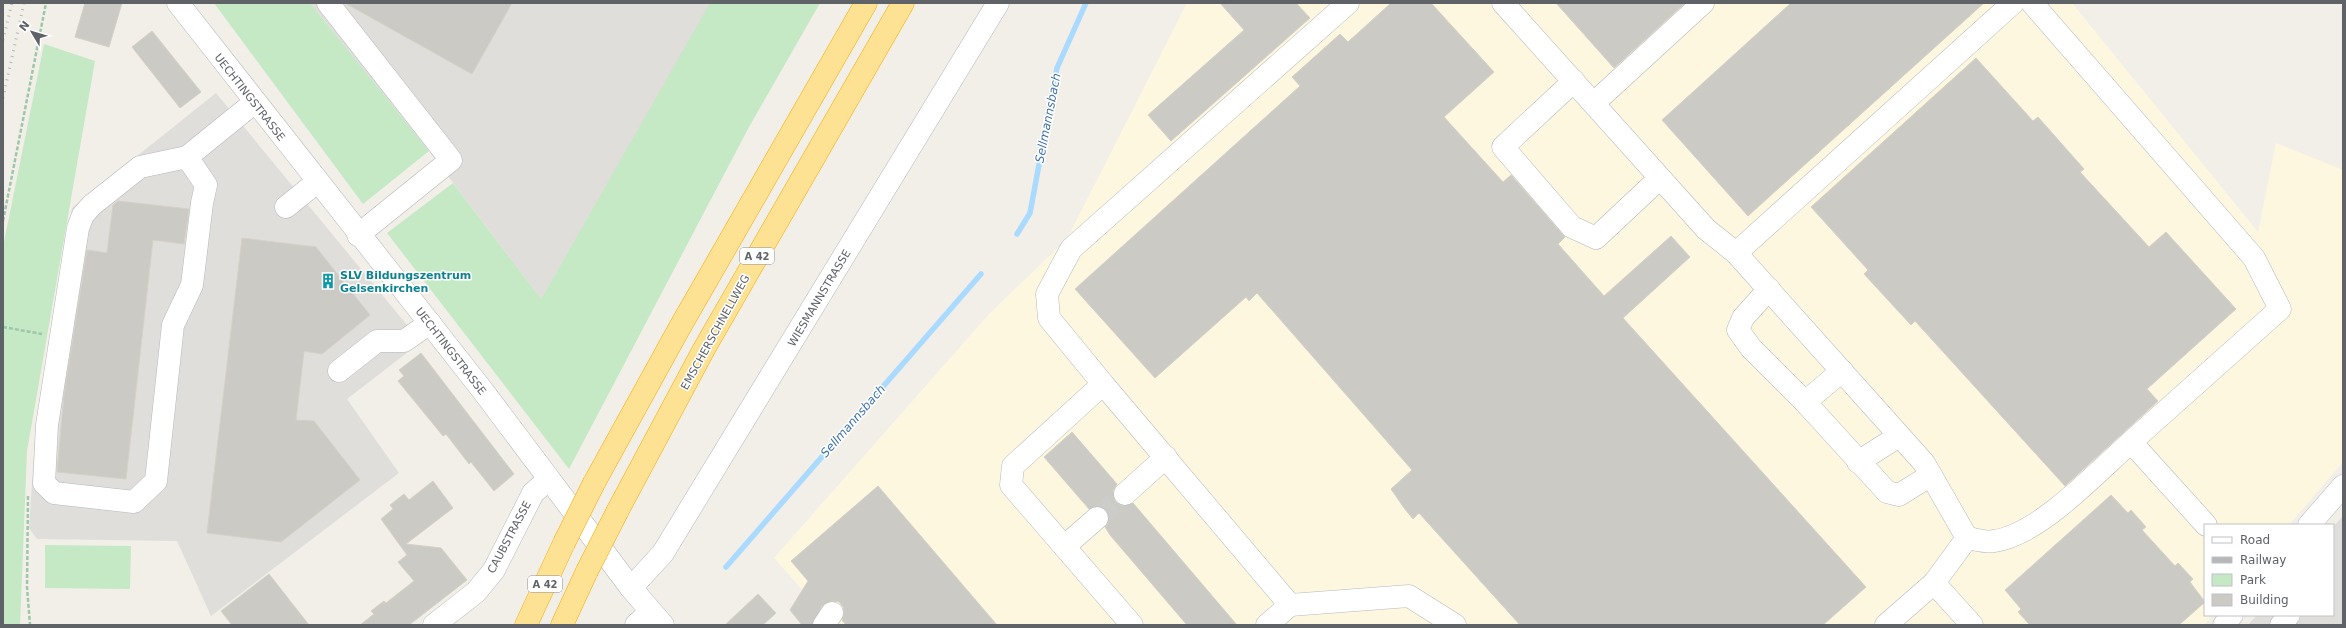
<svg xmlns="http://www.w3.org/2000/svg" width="2346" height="628" viewBox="0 0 2346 628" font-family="'DejaVu Sans',sans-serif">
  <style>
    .commercial { fill: #fef7e0 }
    .industrial { fill: #e0deda }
    .green { fill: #c5e8c5 }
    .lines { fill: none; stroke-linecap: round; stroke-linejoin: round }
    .stream { stroke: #aadaff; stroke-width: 5.5 }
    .building { fill: #cccac5; stroke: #d6d1c6 }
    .minor-tunnel { stroke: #ccccc8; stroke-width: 22; stroke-dasharray: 22 11; stroke-linecap: butt }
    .minor-casing { stroke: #b5b8bc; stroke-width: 23 }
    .highway-casing { stroke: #f9ab00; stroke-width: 23 }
    .path { stroke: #9cc7a9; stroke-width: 2.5; stroke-dasharray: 4 2; stroke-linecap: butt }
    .minor { stroke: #fff; stroke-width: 22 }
    .highway { stroke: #fde293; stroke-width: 22 }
    .rail { stroke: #b6b7b8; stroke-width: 3; stroke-dasharray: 1 5; stroke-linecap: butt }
    .highway-bridge-casing { stroke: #f9ab00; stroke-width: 23; stroke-linecap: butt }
    .highway-bridge { stroke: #fde293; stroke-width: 22 }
    .labels { text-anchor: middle; stroke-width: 3; stroke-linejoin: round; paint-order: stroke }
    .shield { fill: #fff; stroke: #8f9295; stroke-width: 1 }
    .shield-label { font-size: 10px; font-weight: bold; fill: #5f6368 }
    .street-label { font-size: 11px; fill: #5f6368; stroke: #fff }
    .culture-label { font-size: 11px; font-weight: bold; fill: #0d838f; stroke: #fff; text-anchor: start }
    .water-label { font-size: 12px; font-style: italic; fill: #4174aa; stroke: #fff }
  </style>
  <rect width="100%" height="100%" fill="#f1efe8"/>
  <polygon class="commercial" points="1187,3 2072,3 2258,232 2276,143 2343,170 2343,462 2289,525 2205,525 2205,615 2213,615 2204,625 829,625 823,613 774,558 990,313 1067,239"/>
  <g class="industrial">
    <polygon points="310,3 711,3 541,299 429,151"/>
    <polygon points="216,93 421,342 347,399 399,473 211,616 177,541 37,539 29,528 36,422 72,208"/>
    <polygon points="2343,516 2343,625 2248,625 2257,615 2333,615 2333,527"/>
  </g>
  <g class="green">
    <polygon points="214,3 310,3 429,151 363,204"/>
    <polygon points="710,3 820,3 749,127 569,469 387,233 453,183 541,299"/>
    <polygon points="44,44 95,61 27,451 20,625 3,625 3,247"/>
    <polygon points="45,545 131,546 130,589 45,588"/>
  </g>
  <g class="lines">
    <g class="stream">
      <polyline points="1017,234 1030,213 1057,68 1086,3"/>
      <polyline points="726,567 981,274"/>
    </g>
  </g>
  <g class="building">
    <polygon points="85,3 122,3 109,47 75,37"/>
    <polygon points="345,3 512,3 472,74"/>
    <polygon points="1220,3 1296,3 1310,18 1171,141 1148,115 1244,30"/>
    <polygon points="1391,3 1431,3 1494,72 1444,117 1503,182 1511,175 1565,237 1558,244 1604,296 1671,236 1690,257 1623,318 1866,587 1823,625 1520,625 1419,513 1413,519 1404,508 1391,489 1412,470 1257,293 1249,301 1246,297 1155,378 1075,289 1300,86 1292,77 1340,34 1348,42"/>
    <polygon points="1556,3 1685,3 1614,68"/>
    <polygon points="1791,3 1984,3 1748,216 1662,120"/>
    <polygon points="152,31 201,92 180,108 132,47"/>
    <polygon points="1976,58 2033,121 2038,117 2084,169 2080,172 2149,247 2166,232 2236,309 2147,389 2158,401 2065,486 1915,321 1911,325 1864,274 1868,270 1811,207"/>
    <polygon points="118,201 189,209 184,244 153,240 126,479 57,472 64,395 87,250 107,253 113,205"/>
    <polygon points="242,238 316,247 370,315 322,354 304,351 296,420 314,421 360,480 281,542 207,533"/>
    <polygon points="421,353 514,474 494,491 471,462 469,464 446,434 443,436 398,381 404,376 399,370"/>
    <polygon points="1072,432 1117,484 1113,491 1116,502 1122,506 1133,503 1237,625 1187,625 1110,535 1105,527 1109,522 1107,510 1101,506 1089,509 1044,457"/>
    <polygon points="433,481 453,508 406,544 441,548 467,580 409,625 360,625 374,614 371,611 384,601 386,603 414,581 398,562 407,555 381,519 393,509 390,505 404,494 409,500"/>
    <polygon points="878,486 997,625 846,625 842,620 844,613 843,607 839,602 832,601 822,606 812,625 802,625 790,610 808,581 791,561"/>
    <polygon points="2111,495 2128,513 2131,510 2146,527 2142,530 2175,566 2178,563 2193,579 2190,582 2205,602 2179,625 2030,625 2018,612 2021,609 2005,590"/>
    <polygon points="269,574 309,625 232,625 221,611"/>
    <polygon points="758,594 776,613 763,625 725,625"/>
  </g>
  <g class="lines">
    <polyline class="minor-tunnel" points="1097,518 1125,494"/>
    <g class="minor-casing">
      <g id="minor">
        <polyline points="178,3 483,391 631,588 663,625"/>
        <polyline points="328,3 451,160 358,235"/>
        <polyline points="1503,3 1706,229 1736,253 1924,463 1967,538"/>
        <polyline points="2032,3 2254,258 2280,309 2131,442"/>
        <polyline points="1574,81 1503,147 1572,227 1596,238 1660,178"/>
        <polyline points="1594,103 1703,3"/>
        <polyline points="187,157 206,185 202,203 192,285 173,325 156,481 134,502 54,493 44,483 47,425 78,228 83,215 92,205 140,167 187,157 255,102"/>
        <polyline points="286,207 317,182"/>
        <polyline points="1736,253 2013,3"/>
        <polyline points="1769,289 1743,318 1738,330 1751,348 1805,402 1887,492 1899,495 1931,475"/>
        <polyline points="339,371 377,341 404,341 430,323"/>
        <polyline points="1103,384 1049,318 1047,294 1071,249 1348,3"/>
        <polyline points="1805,402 1842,371"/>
        <polyline points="1858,462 1899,436"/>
        <polyline points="1125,494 1166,457"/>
        <polyline points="2309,525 2343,486"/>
        <path d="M1967 538C1975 539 1986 543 1994 541 2039 535 2096 473 2131 442L2206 525"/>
        <polyline points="1967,538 1934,583 1972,625"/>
        <polyline points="1065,546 1097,518"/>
        <polyline points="631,588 663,553 998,3"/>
        <polyline points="1290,605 1409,596 1455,625"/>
        <polyline points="434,625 476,592 494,570 533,493 548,480"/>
        <polyline points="636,625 650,612"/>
        <polyline points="824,625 832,613"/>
        <polyline points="1132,625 1011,485 1013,466 1103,384 1290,605 1267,625"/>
        <polyline points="1886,625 1934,583"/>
        <polyline points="2224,625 2232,615"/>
        <polyline points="2281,625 2289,615"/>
      </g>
    </g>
    <g class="highway-casing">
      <g id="highway">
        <polyline points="594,483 680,327 866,3"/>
        <polyline points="617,512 704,349 903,3"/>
        <polyline points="526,625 564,543"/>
        <polyline points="562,625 587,571"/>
      </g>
    </g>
    <g class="path">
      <polyline points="3,221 46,3"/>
      <polyline points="3,327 42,334"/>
      <polyline points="28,496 27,587 30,625"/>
    </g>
    <use href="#minor" class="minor"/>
    <use href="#highway" class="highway"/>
    <g class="rail">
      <polyline points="3,40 12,3"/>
      <polyline points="3,98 24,3"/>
    </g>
    <g class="highway-bridge-casing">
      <g id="highway-bridge">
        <polyline points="564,543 594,483"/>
        <polyline points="587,571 617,512"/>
      </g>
    </g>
    <use href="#highway-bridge" class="highway-bridge"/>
  </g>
  <defs>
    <g id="building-bare" transform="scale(1.2)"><path d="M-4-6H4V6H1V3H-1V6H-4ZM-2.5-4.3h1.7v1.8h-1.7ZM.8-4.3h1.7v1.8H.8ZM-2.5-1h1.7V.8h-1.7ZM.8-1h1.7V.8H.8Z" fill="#0f9aa8" stroke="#fff" stroke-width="2.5" paint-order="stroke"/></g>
  </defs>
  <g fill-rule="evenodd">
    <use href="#building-bare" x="328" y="281"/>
  </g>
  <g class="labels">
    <g class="shield">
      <rect x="740" y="248" width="34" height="16" rx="3"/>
      <rect x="528" y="576" width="34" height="16" rx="3"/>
    </g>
    <g class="shield-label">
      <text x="757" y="260">A 42</text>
      <text x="545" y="588">A 42</text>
    </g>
    <g class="street-label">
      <text transform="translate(250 97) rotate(52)" y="4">UECHTINGSTRASSE</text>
      <text transform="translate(819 298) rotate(-59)" y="4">WIESMANNSTRASSE</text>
      <text transform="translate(715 332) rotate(-61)" y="4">EMSCHERSCHNELLWEG</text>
      <text transform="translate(451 351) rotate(52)" y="4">UECHTINGSTRASSE</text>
      <text transform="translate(509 537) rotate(-62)" y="4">CAUBSTRASSE</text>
    </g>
    <g class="culture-label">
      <text x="340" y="279">SLV Bildungszentrum<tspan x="340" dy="13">Gelsenkirchen</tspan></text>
    </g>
    <g class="water-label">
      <text transform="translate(1048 118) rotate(-79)" y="4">Sellmannsbach</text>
      <text transform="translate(853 421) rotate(-49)" y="4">Sellmannsbach</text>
    </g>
  </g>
  <rect width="2346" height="628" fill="none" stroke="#5f6368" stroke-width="8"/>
  <rect x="2204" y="524" width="130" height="92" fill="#ffffff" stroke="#bfc1c3"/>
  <rect x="2212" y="537" width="20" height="6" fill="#ffffff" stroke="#bfc1c3"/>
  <text x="2240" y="544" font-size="12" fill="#5f6368">Road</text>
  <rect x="2212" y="557" width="20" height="6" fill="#b6b7b8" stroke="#bfc1c3"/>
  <text x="2240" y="564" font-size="12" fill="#5f6368">Railway</text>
  <rect x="2212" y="574" width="20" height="12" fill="#c5e8c5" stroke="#bfc1c3"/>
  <text x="2240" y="584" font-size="12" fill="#5f6368">Park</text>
  <rect x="2212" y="594" width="20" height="12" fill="#cccac5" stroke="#bfc1c3"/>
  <text x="2240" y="604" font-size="12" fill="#5f6368">Building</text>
  <g transform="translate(32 32) rotate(308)" stroke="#ffffff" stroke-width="3" paint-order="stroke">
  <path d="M0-3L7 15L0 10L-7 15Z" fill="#5f6368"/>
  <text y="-6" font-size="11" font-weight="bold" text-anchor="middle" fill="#5f6368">N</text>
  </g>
</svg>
